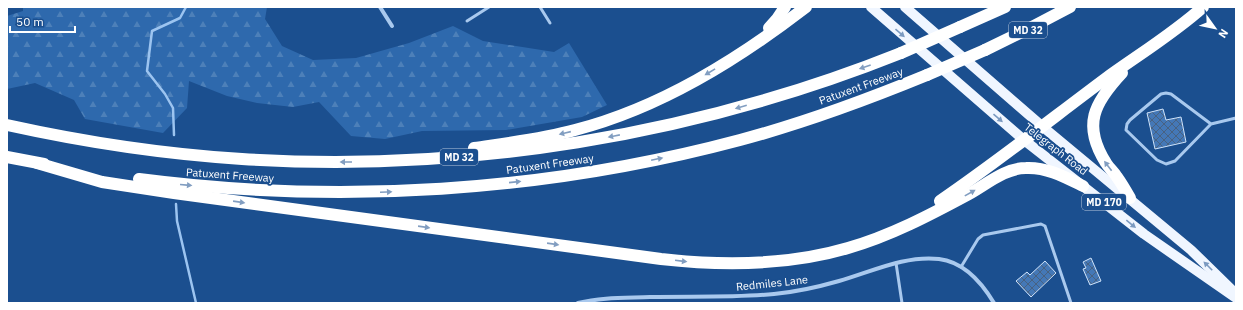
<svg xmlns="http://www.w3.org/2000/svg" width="1243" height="310" viewBox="0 0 1243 310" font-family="'IBM Plex Sans',sans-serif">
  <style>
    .forest { fill: url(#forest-firs) }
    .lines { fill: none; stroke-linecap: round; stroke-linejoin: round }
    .stream { stroke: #9cc4f0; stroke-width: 2.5 }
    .building { fill: url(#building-cross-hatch); stroke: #cfe3fa }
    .service { stroke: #a9c9ee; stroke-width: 3 }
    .minor { stroke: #a9c9ee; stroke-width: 4 }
    .primary { stroke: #f0f6ff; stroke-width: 10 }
    .motorway { stroke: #fff; stroke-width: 12 }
    .motorway-bridge { stroke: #fff; stroke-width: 12 }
    .oneway { fill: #7b9ac1 }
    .oneway2 { fill: #829ec1 }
    .labels { text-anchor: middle; stroke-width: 3.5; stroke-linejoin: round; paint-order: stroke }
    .shield { fill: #1b4f8f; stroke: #bbcadd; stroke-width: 1 }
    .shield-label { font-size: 10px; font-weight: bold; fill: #fff }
    .street-label { font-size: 11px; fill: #fff; stroke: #1b4f8f }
  </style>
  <defs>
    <pattern id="forest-firs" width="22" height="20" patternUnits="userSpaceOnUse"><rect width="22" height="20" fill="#2e69ad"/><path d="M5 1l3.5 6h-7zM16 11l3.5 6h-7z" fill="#4d80b9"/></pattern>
    <pattern id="building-cross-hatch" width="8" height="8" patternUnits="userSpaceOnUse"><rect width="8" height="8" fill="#4478b7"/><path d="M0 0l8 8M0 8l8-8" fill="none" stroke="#486282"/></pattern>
  </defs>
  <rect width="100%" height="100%" fill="#1b4f8f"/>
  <polygon class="forest" points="23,7 267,7 265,19 282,46 313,60 356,58 409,43 453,26 483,41 554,52 569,43 607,105 582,117 506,130 422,131 385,139 351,136 319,102 293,107 257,103 227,96 189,81 187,108 163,133 85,119 74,100 35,83 7,89 7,16 23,11"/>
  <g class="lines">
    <g class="stream">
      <polyline points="174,135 173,108 165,94 147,71 152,31 180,18 186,7"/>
      <polyline points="176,204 177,221 196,303"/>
    </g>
  </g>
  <g class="building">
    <polygon points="1163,109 1166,120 1181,117 1186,142 1155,149 1147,113"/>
    <polygon points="1091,258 1101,281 1090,285 1083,269 1086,268 1083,262"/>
    <polygon points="1045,261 1056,273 1031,297 1016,281 1027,272 1030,275"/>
  </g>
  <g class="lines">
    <g class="service">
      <polyline points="540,7 550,23"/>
      <polyline points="467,21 489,7"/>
      <polyline points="1211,124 1171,94 1166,93 1161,94 1130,120 1127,124 1126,130 1157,160 1166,164 1175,161 1211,124 1236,118"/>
      <polyline points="896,263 902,303"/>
      <polyline points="961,267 978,239 983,235 1041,224 1045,226 1071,303"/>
    </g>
    <g class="minor">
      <polyline points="380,7 392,26"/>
      <path d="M578 303C602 297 626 298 650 297 691 296 733 298 774 294 796 292 818 287 839 281 871 272 905 255 939 259 964 262 982 283 994 303"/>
    </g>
    <g class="primary">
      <polyline points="871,7 1024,140 1144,234 1236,298"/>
      <polyline points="905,7 1043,127 1191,250 1232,290"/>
    </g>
    <g class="motorway">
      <polyline points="960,27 1005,7"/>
      <polyline points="769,28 777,19 785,7"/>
      <polyline points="985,50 1030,28 1070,7"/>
      <path d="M1122 73C1094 103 1082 125 1106 163 1109 168 1114 172 1117 177 1122 184 1126 191 1130 198"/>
      <path d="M7 125C84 142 163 154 242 159 466 173 693 136 901 53"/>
      <path d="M474 148C508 143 542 139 575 130 660 108 737 60 806 7"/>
      <polyline points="7,157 44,164"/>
      <path d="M37 163 102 182 174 193 661 259C723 266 787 266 848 248 890 236 930 215 969 194 987 184 1005 168 1026 168 1047 167 1065 177 1083 186"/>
      <path d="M139 179C339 205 545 192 740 140 804 123 866 100 927 75"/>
      <path d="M940 201C997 162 1050 120 1105 79 1138 55 1173 34 1203 7"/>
    </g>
    <g class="motorway-bridge">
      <polyline points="901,53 960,27"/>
      <polyline points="927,75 985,50"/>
    </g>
  </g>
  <defs><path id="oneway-solid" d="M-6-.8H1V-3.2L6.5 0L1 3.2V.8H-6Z"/></defs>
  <g class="oneway">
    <use href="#oneway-solid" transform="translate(900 33) rotate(41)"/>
    <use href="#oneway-solid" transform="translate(998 118) rotate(41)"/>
    <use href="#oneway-solid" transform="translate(1131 224) rotate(39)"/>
    <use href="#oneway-solid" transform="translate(1208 266) rotate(-135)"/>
  </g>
  <g class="oneway2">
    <use href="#oneway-solid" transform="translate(865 67) rotate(161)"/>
    <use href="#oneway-solid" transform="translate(710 72) rotate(149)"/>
    <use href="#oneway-solid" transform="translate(741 107) rotate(164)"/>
    <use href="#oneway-solid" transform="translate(565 133) rotate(167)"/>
    <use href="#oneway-solid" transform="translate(614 136) rotate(169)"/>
    <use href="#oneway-solid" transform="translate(657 159) rotate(-12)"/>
    <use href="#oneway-solid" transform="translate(346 162) rotate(-180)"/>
    <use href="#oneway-solid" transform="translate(1108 166) rotate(-127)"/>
    <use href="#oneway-solid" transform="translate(515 182) rotate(-6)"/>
    <use href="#oneway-solid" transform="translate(186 185) rotate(5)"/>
    <use href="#oneway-solid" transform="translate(386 192) rotate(-3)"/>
    <use href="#oneway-solid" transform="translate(970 193) rotate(-29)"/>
    <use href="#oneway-solid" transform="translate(239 202) rotate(8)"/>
    <use href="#oneway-solid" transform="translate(424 227) rotate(8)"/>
    <use href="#oneway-solid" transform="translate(553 244) rotate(8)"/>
    <use href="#oneway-solid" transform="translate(681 261) rotate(7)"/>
  </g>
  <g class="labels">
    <g class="shield">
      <rect x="1009" y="22" width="38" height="16" rx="3"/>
      <rect x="440" y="149" width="38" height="16" rx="3"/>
      <rect x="1082" y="194" width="44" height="16" rx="3"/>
    </g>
    <g class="shield-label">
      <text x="1028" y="34">MD 32</text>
      <text x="459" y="161">MD 32</text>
      <text x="1104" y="206">MD 170</text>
    </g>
    <g class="street-label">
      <text transform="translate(861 86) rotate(-20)" y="4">Patuxent Freeway</text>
      <text transform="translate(1056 149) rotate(38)" y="4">Telegraph Road</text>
      <text transform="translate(550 164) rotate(-8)" y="4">Patuxent Freeway</text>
      <text transform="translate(230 175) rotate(4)" y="4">Patuxent Freeway</text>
      <text transform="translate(772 283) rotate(-6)" y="4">Redmiles Lane</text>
    </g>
  </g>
  <rect width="1243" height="310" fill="none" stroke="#ffffff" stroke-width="16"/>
  <g transform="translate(1215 28) rotate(123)" stroke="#1b4f8f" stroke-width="3" paint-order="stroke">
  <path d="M0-3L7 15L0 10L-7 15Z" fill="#ffffff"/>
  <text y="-6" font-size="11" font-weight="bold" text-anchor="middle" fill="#ffffff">N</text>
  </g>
  <path d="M10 26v6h65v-6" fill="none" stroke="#ffffff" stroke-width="2"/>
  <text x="16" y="26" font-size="12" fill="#ffffff" stroke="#1b4f8f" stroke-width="3" paint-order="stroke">50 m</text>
</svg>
